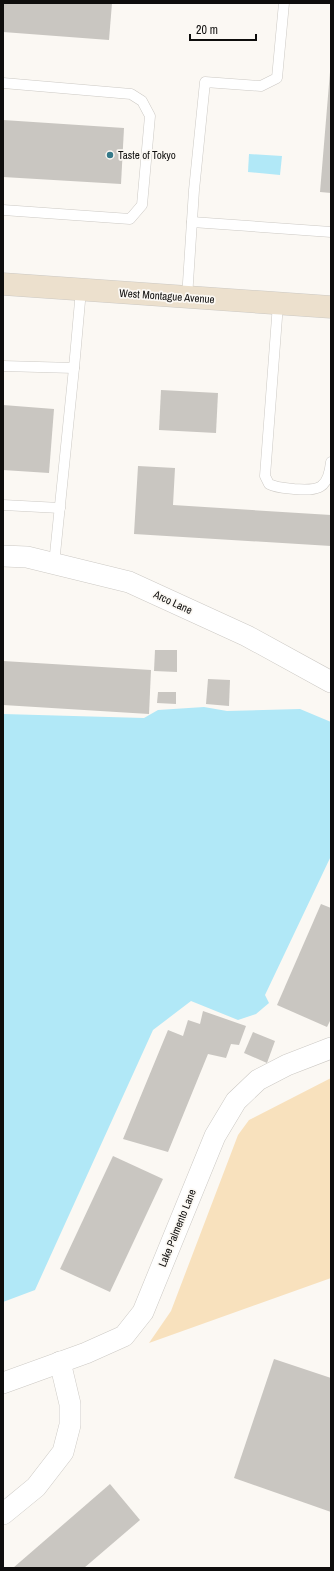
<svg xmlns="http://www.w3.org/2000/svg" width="334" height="1571" viewBox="0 0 334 1571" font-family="'Archivo Narrow',sans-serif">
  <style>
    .green { fill: #f8e1bd }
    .water { fill: #b1e8f7 }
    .building { fill: #c9c6c1 }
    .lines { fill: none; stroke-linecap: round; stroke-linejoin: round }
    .service-casing { stroke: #ccc9c4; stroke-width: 11 }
    .minor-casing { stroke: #ccc9c4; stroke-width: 22 }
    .secondary-casing { stroke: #ccc9c4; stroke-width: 23 }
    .service { stroke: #fff; stroke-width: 10 }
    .minor { stroke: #fff; stroke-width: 21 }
    .secondary { stroke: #ece0cd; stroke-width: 22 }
    .poi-dot { fill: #357989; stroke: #fbf8f3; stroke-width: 1.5 }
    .labels { text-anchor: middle; stroke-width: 3.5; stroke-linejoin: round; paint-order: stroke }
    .poi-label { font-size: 11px; fill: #0e0d0c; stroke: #fbf8f3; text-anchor: start }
    .street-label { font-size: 11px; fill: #0e0d0c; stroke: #fbf8f3 }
  </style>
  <rect width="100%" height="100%" fill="#fbf8f3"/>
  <polygon class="green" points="331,1078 331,1278 149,1343 171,1311 238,1135 249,1120"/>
  <g class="water">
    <polygon points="249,154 282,156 280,175 248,172"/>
    <polygon points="204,707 227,711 300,709 331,722 331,856 265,995 269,1003 256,1014 238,1020 191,1001 153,1030 35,1290 3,1302 3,714 144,718 158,710"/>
  </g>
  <g class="building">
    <polygon points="3,3 112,3 109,40 3,32"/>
    <polygon points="330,72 331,72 331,193 320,192"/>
    <polygon points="3,120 124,128 121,184 3,177"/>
    <polygon points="161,390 218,393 216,433 159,430"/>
    <polygon points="3,405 54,409 49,473 3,470"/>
    <polygon points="138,466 175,468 173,505 331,515 331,546 134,534"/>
    <polygon points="155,650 177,650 177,672 154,671"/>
    <polygon points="3,661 151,670 149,714 3,705"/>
    <polygon points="208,679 230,680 229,706 206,704"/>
    <polygon points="158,692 176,692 176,704 157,703"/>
    <polygon points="321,904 331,908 331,1019 327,1027 277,1005"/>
    <polygon points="203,1011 246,1026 239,1045 231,1044 226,1058 208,1054 168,1152 123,1139 168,1030 183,1036 188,1020 200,1024"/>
    <polygon points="253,1032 275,1041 267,1063 244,1053"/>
    <polygon points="113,1156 163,1179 110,1292 60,1269"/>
    <polygon points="274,1359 331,1378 331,1512 234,1478"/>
    <polygon points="110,1484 140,1520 84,1568 13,1568"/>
  </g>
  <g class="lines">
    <g class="service-casing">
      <g id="service">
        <polyline points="3,83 131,94 142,101 150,116 142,205 130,219 3,210"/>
        <polyline points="192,222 331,232"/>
        <polyline points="187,298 194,190 205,82 261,86 277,78 284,3"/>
        <path d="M278 304 265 476 269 484C277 488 285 488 294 489 319 491 328 489 331 462"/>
        <polyline points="3,366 74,368 81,290"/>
        <polyline points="3,505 60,508"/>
        <polyline points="54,564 74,368"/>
      </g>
    </g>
    <g class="minor-casing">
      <g id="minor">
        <polyline points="3,556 27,557 129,582 247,636 331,682"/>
        <polyline points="3,1383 86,1353 124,1336 143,1312 215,1136 236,1101 258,1080 287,1065 331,1048"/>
        <polyline points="3,1514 36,1487 63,1452 70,1425 70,1404 60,1362"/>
      </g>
    </g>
    <g class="secondary-casing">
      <polyline id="secondary" points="3,284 331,307"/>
    </g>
    <use href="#service" class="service"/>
    <use href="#minor" class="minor"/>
    <use href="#secondary" class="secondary"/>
  </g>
  <circle class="poi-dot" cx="110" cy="155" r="4"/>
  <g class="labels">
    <g class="poi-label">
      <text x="118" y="159">Taste of Tokyo</text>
    </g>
    <g class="street-label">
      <text transform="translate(167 296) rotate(4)" y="4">West Montague Avenue</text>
      <text transform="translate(173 602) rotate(25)" y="4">Arco Lane</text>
      <text transform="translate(177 1228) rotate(-68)" y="4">Lake Palmento Lane</text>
    </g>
  </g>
  <rect width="334" height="1571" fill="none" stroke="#0e0d0c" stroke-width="8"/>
  <path d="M190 34v6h66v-6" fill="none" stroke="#0e0d0c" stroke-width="2"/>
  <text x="196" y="34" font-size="12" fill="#0e0d0c" stroke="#fbf8f3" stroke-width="3" paint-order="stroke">20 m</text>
</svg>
